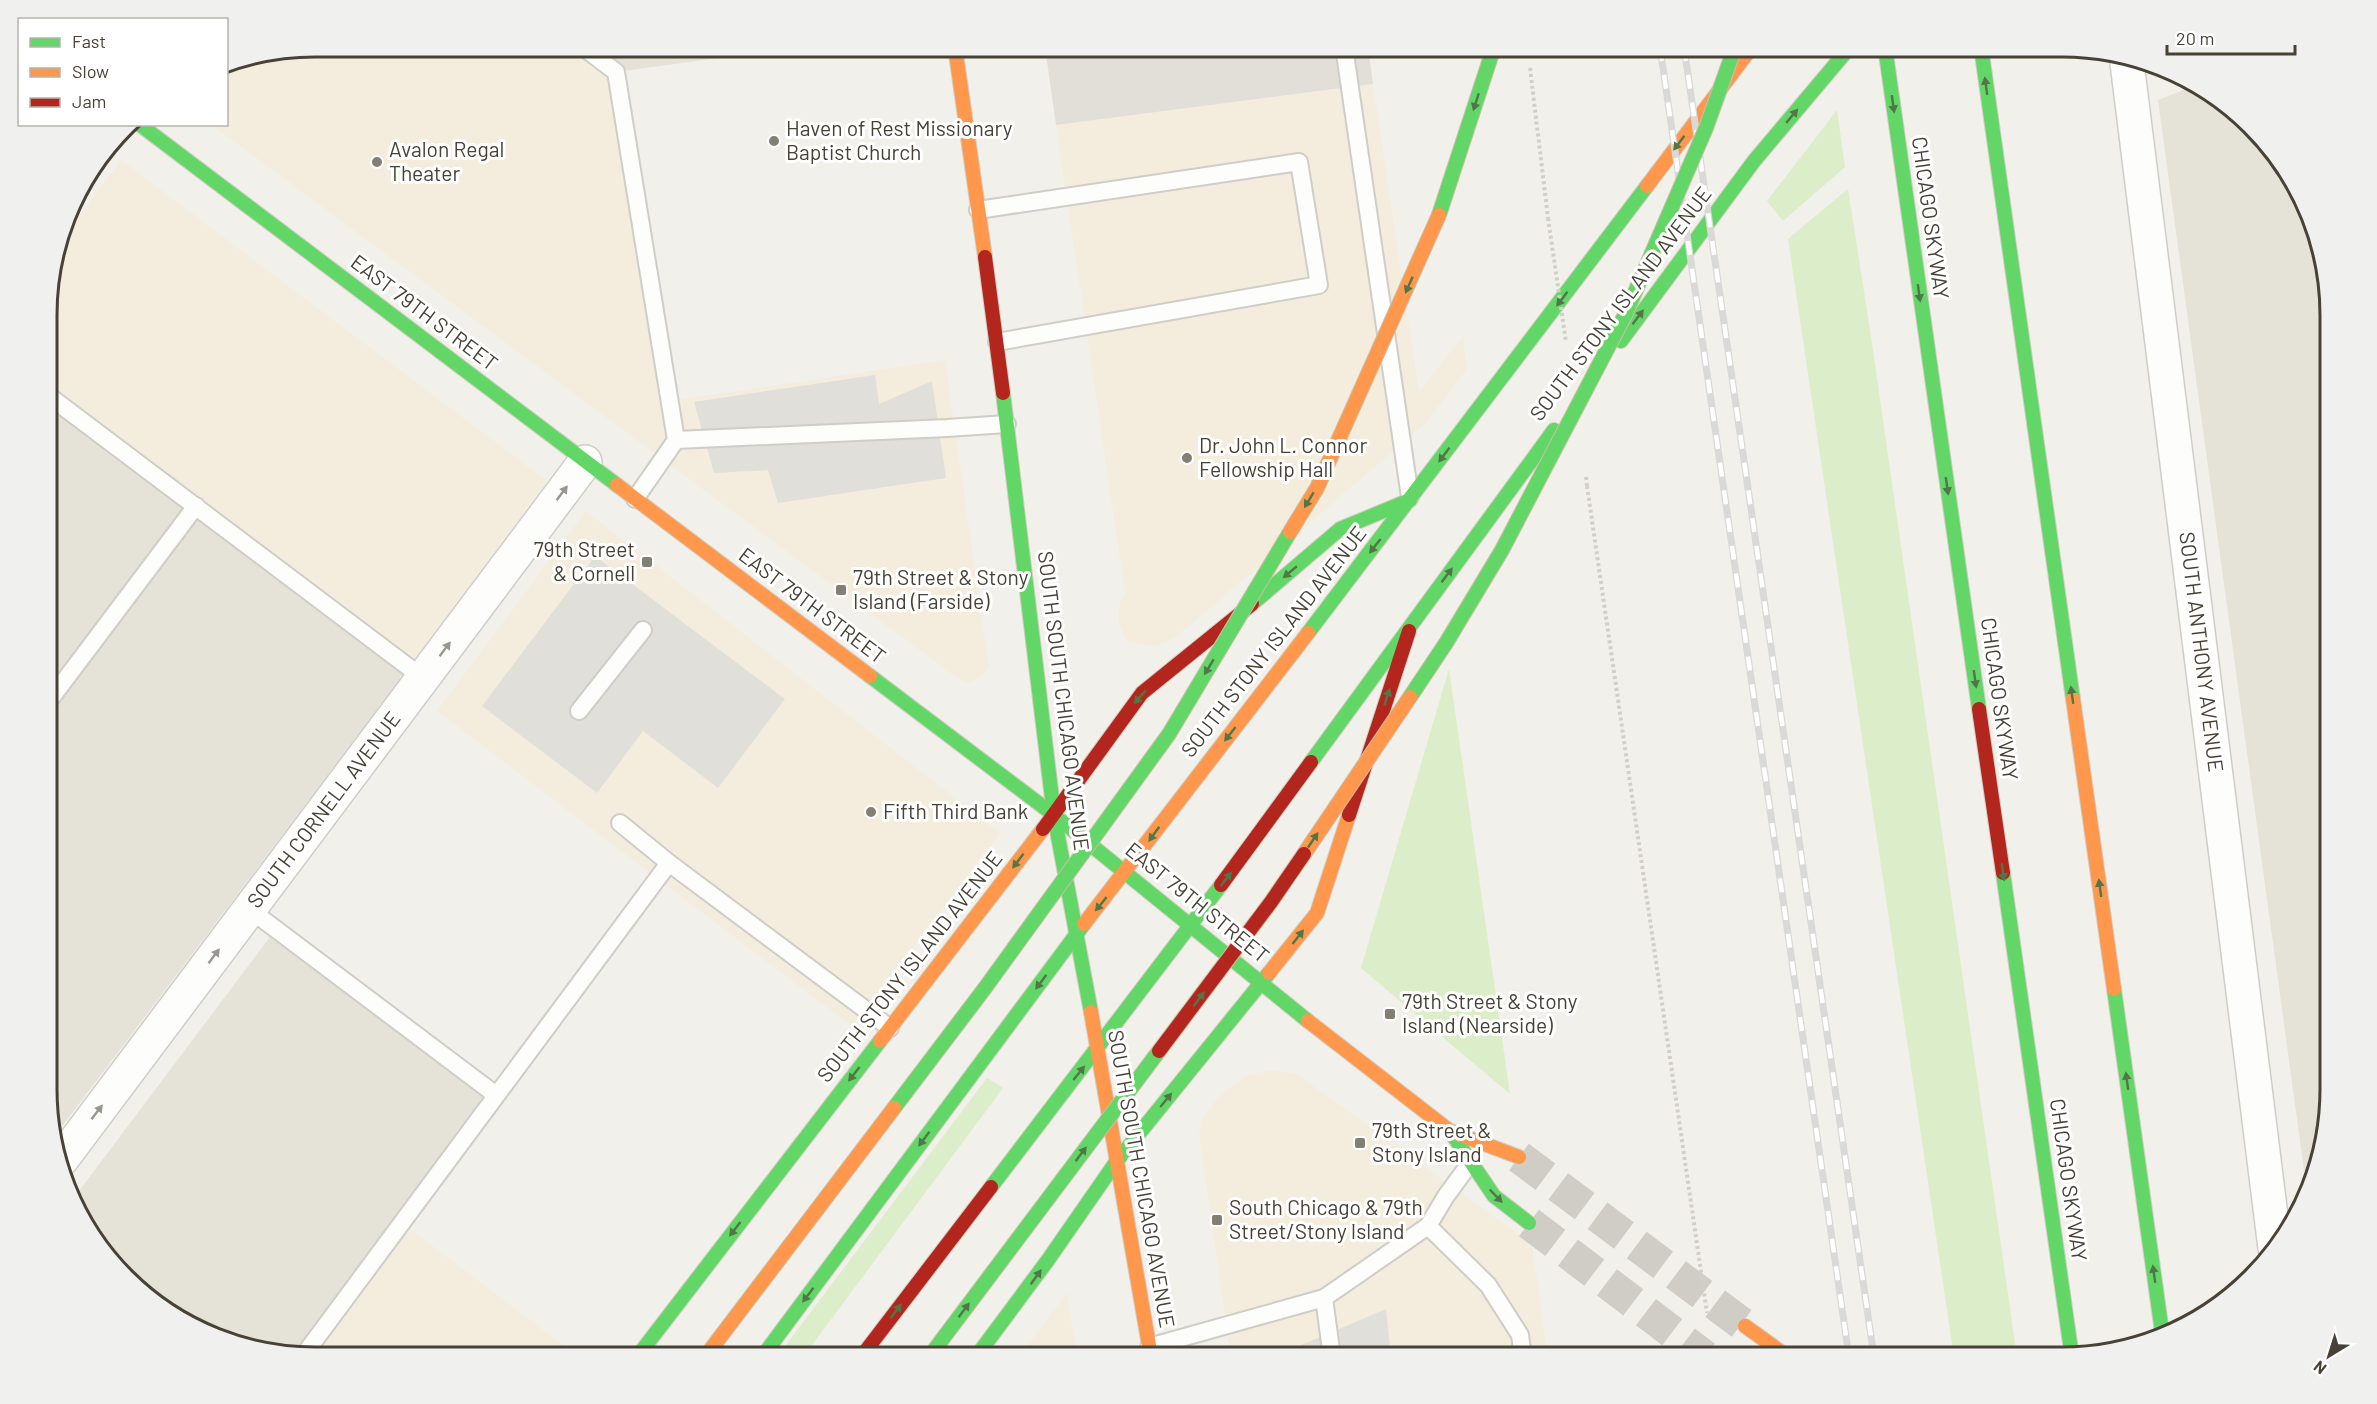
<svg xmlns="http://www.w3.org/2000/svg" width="2377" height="1404" viewBox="0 0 2377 1404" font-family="Barlow,sans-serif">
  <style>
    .residential { fill: #e5e2d7 }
    .commercial { fill: #f4eddd }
    .industrial { fill: #e1dfd8 }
    .green { fill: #dbedc9 }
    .parking { fill: #e0dfda }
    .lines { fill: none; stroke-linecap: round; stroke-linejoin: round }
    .secondary-tunnel { stroke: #cfcdc6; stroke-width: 33; stroke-dasharray: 33 16; stroke-linecap: butt }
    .lane-casing { stroke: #cfcdc7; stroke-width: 20 }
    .street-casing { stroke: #cfcdc7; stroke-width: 36 }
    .fast-casing { stroke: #d1cec1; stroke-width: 16 }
    .slow-casing { stroke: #d1cec1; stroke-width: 16 }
    .jam-casing { stroke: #d1cec1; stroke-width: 16 }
    .path { stroke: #d2cfcb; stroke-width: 4; stroke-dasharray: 3 3; stroke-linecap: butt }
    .lane { stroke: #fdfdfc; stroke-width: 16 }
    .street { stroke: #fdfdfc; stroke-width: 33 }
    .fast { stroke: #63d668; stroke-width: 14 }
    .slow { stroke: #ff974d; stroke-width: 14 }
    .jam { stroke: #b3261e; stroke-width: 14 }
    .rail-casing { stroke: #d9d9d8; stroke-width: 7 }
    .rail { stroke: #fff; stroke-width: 4.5; stroke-dasharray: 14; stroke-linecap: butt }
    .fast-bridge-casing { stroke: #c9c0a5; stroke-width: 16; stroke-linecap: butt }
    .slow-bridge-casing { stroke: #c9c0a5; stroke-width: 16; stroke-linecap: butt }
    .jam-bridge-casing { stroke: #c9c0a5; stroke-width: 16; stroke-linecap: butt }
    .path-bridge { stroke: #d2cfcb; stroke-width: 4; stroke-dasharray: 3 3; stroke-linecap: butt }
    .fast-bridge { stroke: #63d668; stroke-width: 14 }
    .slow-bridge { stroke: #ff974d; stroke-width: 14 }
    .jam-bridge { stroke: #b3261e; stroke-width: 14 }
    .oneway { fill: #517648 }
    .oneway2 { fill: #99968f }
    .poi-dot { fill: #837f75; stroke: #fff; stroke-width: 2 }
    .labels { text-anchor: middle; stroke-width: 6; stroke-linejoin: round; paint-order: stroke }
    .poi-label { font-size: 21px; fill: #484236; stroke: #fff; text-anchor: start }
    .street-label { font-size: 21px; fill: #484236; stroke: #fff }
    .rim { fill: none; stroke: #484236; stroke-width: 3 }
  </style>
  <rect width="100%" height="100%" fill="#f1f0ea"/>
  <g class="residential">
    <polygon points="583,47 798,47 616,72"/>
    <polygon points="2194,86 2260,150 2264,146 2285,166 2316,229 2330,297 2330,1106 2306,1185 2158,100"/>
    <polygon points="49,395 409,667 54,1137 49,1124"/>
    <polygon points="276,929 496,1095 303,1356 245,1348 180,1321 92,1238 76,1195"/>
  </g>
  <g class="commercial">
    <polygon points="315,47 583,47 616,72 670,401 945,360 989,668 980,677 968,683 956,677 212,125 226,124 227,64"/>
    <polygon points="1373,84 1419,392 1463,336 1467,369 1426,423 1175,638 1155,647 1127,641 1118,623 1120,602 1125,593 1056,125"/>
    <polygon points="121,160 547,481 409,667 49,395 49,280 61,240"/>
    <polygon points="586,511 1000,833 853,1027 437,711"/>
    <polygon points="1272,1070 1297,1074 1532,1244 1548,1357 1231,1357 1199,1135 1202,1119 1221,1094 1248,1075"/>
    <polygon points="402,1223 579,1357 303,1356"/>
    <polygon points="1067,1293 1077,1357 1019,1357"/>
  </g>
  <polygon class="industrial" points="1045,47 1368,47 1373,84 1056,125"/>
  <g class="green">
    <polygon points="1837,110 1845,167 1783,221 1767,201"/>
    <polygon points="1848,189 1872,343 2017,1357 1954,1357 1788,239"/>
    <polygon points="1449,669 1510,1094 1361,968"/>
    <polygon points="987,1078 1003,1088 803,1357 777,1357"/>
  </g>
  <g class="parking">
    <polygon points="875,375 879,404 932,381 946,478 778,503 768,470 714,473 694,402"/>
    <polygon points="595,556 785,699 718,788 643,731 597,793 482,706"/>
    <polygon points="1386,1309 1391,1357 1273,1357"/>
  </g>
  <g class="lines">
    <g class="secondary-tunnel">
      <polyline points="1519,1157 1745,1326"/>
      <polyline points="1529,1223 1705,1357"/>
    </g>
    <g class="lane-casing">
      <g id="lane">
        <polyline points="583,47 616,72 676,440 635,499"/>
        <polyline points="1344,47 1410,497"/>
        <polyline points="978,210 1299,162 1319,285 997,342"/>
        <polyline points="49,396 423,678"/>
        <polyline points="676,440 947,428 1007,424"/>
        <polyline points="49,701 196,506"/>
        <polyline points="579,711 643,630"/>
        <polyline points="620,823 669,863 890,1028"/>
        <polyline points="249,909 496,1095"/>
        <polyline points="1428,1226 1488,1285 1520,1335 1523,1357"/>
        <polyline points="1149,1347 1324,1298"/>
        <polyline points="303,1356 669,863"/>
        <polyline points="1332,1357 1324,1298 1428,1226 1446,1196 1471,1162"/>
      </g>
    </g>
    <g class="street-casing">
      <g id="street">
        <polyline points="2126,55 2275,1248"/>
        <polyline points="62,1159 585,462"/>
      </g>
    </g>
    <g class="fast-casing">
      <g id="fast">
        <polyline points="1885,47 1979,709"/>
        <polyline points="1981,47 2073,699"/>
        <polyline points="139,124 617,485"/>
        <polyline points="1621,341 1754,161 1850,47"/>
        <polyline points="1003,393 1054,815 1091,1012"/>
        <polyline points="1252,604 1340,529 1410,500"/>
        <polyline points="1308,633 1647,186"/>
        <polyline points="870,676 1054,815 1308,1021"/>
        <polyline points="1311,762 1554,430"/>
        <polyline points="2003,873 2072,1357"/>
        <polyline points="2114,989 2162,1332"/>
        <polyline points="1450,1131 1494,1196 1529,1223"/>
        <polyline points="991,1187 1221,885"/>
        <polyline points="637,1357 880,1041"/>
        <polyline points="762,1357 1084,924"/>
        <polyline points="976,1357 1048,1260 1116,1162 1269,973"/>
      </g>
    </g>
    <g class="slow-casing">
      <g id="slow">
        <polyline points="955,47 985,257"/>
        <polyline points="1647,186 1752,47"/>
        <polyline points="617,485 870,676"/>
        <polyline points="2073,699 2114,989"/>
        <polyline points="1084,924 1308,633"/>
        <polyline points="1269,973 1317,913 1349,815"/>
        <polyline points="1091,1012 1151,1357"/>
        <polyline points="1308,1021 1450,1131 1519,1157"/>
        <polyline points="880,1041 1043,829"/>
        <polyline points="1745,1326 1788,1357"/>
      </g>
    </g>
    <g class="jam-casing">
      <g id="jam">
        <polyline points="985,257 1003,393"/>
        <polyline points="1979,709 2003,873"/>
        <polyline points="1349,815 1409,631"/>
        <polyline points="1043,829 1142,693 1252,604"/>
        <polyline points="1221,885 1311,762"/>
        <polyline points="861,1357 991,1187"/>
      </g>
    </g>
    <g class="path">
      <polyline points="1530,68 1548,218"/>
      <polyline points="1587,486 1707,1313"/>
      <polyline points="1712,1347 1713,1357"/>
    </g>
    <use href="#lane" class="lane"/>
    <use href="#street" class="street"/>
    <use href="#fast" class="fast"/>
    <use href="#slow" class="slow"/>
    <use href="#jam" class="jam"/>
    <g class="rail-casing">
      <g id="rail">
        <polyline points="1660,47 1849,1357"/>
        <polyline points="1684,47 1874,1357"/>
      </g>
    </g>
    <use href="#rail" class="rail"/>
    <g class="fast-bridge-casing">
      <g id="fast-bridge">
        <polyline points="1439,215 1494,47"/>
        <polyline points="1410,697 1446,643 1502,550 1626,313 1706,128 1735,47"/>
        <polyline points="894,1108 985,988 1169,734 1290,532"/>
        <polyline points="929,1357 1159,1051"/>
      </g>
    </g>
    <g class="slow-bridge-casing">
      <g id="slow-bridge">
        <polyline points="1290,532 1317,488 1439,215"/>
        <polyline points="1304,854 1410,697"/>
        <polyline points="705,1357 894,1108"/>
      </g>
    </g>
    <g class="jam-bridge-casing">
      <polyline id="jam-bridge" points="1159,1051 1271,902 1304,854"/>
    </g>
    <g class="path-bridge">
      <polyline points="1548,218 1566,342"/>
      <polyline points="1586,477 1587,486"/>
    </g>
    <use href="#fast-bridge" class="fast-bridge"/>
    <use href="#slow-bridge" class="slow-bridge"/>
    <use href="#jam-bridge" class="jam-bridge"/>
  </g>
  <defs><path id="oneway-solid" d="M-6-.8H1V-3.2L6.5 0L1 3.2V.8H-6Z" transform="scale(1.5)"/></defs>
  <g class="oneway">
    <use href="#oneway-solid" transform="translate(1986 86) rotate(-98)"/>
    <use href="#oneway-solid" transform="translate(1476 102) rotate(108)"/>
    <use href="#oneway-solid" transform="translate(1893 104) rotate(82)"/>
    <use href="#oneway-solid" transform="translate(1792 116) rotate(-50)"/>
    <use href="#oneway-solid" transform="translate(1679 143) rotate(127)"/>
    <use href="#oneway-solid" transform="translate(1409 285) rotate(114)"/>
    <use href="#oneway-solid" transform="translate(1919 293) rotate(82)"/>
    <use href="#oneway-solid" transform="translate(1562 299) rotate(127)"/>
    <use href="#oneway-solid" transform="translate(1638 317) rotate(-53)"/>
    <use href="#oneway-solid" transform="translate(1444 455) rotate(127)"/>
    <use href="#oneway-solid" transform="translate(1947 486) rotate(82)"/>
    <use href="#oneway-solid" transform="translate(1309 500) rotate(121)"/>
    <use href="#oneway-solid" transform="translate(1375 546) rotate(128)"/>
    <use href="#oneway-solid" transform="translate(1290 572) rotate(140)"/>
    <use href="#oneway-solid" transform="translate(1447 575) rotate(-53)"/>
    <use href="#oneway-solid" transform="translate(1209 667) rotate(121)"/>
    <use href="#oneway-solid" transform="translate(1975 679) rotate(82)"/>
    <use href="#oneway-solid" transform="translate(2072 695) rotate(-98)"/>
    <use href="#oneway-solid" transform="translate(1140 697) rotate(131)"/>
    <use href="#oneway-solid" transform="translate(1387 697) rotate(-72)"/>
    <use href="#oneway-solid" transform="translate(1230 734) rotate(128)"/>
    <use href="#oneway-solid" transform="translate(1154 834) rotate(126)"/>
    <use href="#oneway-solid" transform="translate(1313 840) rotate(-56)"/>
    <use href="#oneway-solid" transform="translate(1018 861) rotate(127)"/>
    <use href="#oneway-solid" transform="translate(2003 872) rotate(82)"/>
    <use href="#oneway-solid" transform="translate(1226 879) rotate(-53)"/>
    <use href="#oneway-solid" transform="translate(2100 888) rotate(-98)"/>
    <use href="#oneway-solid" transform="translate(1101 904) rotate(129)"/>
    <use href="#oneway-solid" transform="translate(1298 937) rotate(-52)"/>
    <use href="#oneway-solid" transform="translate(1041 982) rotate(127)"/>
    <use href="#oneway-solid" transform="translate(1199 999) rotate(-53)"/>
    <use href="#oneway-solid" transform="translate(1079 1073) rotate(-51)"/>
    <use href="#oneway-solid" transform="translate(854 1074) rotate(128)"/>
    <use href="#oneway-solid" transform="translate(2127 1081) rotate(-98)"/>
    <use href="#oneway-solid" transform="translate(1166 1100) rotate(-51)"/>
    <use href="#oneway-solid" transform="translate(924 1139) rotate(127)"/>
    <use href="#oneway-solid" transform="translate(1081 1154) rotate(-53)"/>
    <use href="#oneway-solid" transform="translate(1496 1196) rotate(46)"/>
    <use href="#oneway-solid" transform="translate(735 1229) rotate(128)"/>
    <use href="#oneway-solid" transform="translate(2154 1274) rotate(-98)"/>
    <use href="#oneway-solid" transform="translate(1036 1277) rotate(-54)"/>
    <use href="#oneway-solid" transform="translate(808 1295) rotate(127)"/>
    <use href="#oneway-solid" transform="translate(964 1310) rotate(-53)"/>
    <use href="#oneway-solid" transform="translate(896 1311) rotate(-53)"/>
  </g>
  <g class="oneway2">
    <use href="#oneway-solid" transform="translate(562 493) rotate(-53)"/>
    <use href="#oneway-solid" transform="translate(445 649) rotate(-53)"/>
    <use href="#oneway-solid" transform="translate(214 956) rotate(-53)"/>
    <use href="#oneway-solid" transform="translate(97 1112) rotate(-53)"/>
  </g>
  <g class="poi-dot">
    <circle cx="774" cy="141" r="6"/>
    <circle cx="377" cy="162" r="6"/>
    <circle cx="1187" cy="458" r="6"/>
    <rect x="641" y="556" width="12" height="12" rx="3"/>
    <rect x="835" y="584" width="12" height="12" rx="3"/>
    <circle cx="871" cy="812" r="6"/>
    <rect x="1384" y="1008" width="12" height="12" rx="3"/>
    <rect x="1354" y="1137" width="12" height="12" rx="3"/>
    <rect x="1211" y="1214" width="12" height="12" rx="3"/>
  </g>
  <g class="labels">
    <g class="poi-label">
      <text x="786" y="136">Haven of Rest Missionary<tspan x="786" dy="24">Baptist Church</tspan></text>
      <text x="389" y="157">Avalon Regal<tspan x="389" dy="24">Theater</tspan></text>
      <text x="1199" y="453">Dr. John L. Connor<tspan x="1199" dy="24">Fellowship Hall</tspan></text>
      <text x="635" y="557" text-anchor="end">79th Street<tspan x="635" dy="24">&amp; Cornell</tspan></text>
      <text x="853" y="585">79th Street &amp; Stony<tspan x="853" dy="24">Island (Farside)</tspan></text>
      <text x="883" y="819">Fifth Third Bank</text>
      <text x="1402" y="1009">79th Street &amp; Stony<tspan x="1402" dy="24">Island (Nearside)</tspan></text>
      <text x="1372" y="1138">79th Street &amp;<tspan x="1372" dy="24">Stony Island</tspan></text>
      <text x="1229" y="1215">South Chicago &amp; 79th<tspan x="1229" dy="24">Street/Stony Island</tspan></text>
    </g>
    <g class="street-label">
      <text transform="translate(1930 218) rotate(82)" y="7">CHICAGO SKYWAY</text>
      <text transform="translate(1621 304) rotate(-53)" y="7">SOUTH STONY ISLAND AVENUE</text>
      <text transform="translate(424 313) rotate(37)" y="7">EAST 79TH STREET</text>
      <text transform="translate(812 606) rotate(37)" y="7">EAST 79TH STREET</text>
      <text transform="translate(1274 642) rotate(-52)" y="7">SOUTH STONY ISLAND AVENUE</text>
      <text transform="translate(2201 652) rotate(83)" y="7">SOUTH ANTHONY AVENUE</text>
      <text transform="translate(1999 699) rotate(82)" y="7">CHICAGO SKYWAY</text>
      <text transform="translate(1063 701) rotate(83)" y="7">SOUTH SOUTH CHICAGO AVENUE</text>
      <text transform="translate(324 810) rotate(-53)" y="7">SOUTH CORNELL AVENUE</text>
      <text transform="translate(1197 903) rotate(39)" y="7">EAST 79TH STREET</text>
      <text transform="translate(910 967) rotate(-52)" y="7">SOUTH STONY ISLAND AVENUE</text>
      <text transform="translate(1141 1179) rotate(80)" y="7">SOUTH SOUTH CHICAGO AVENUE</text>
      <text transform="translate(2068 1180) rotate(82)" y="7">CHICAGO SKYWAY</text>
    </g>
  </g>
  <path d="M0 0H2377V1404H0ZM315 57H2062A258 258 0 0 1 2320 315V1089A258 258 0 0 1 2062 1347H315A258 258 0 0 1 57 1089V315A258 258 0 0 1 315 57Z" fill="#f0f0ef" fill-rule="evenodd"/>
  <path class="rim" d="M315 57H2062A258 258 0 0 1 2320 315V1089A258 258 0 0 1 2062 1347H315A258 258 0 0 1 57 1089V315A258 258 0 0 1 315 57Z"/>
  <rect x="18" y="18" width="210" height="108" fill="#ffffff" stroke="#b6b3af" stroke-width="1.5"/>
  <rect x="30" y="38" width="30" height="9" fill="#63d668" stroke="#b6b3af" stroke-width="1.5"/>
  <text x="72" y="48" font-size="18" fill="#484236">Fast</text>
  <rect x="30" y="68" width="30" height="9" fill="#ff974d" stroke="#b6b3af" stroke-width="1.5"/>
  <text x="72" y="78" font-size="18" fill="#484236">Slow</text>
  <rect x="30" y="98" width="30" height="9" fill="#b3261e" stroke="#b6b3af" stroke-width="1.5"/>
  <text x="72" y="108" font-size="18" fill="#484236">Jam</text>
  <g transform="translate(2329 1356) rotate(218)" stroke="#ffffff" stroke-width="4.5" paint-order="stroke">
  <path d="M0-4.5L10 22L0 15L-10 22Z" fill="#484236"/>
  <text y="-9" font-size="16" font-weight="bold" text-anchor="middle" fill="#484236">N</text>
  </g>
  <path d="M2167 45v9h128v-9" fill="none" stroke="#484236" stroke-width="3"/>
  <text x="2176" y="45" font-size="18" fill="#484236" stroke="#ffffff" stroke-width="4.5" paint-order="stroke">20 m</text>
</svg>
